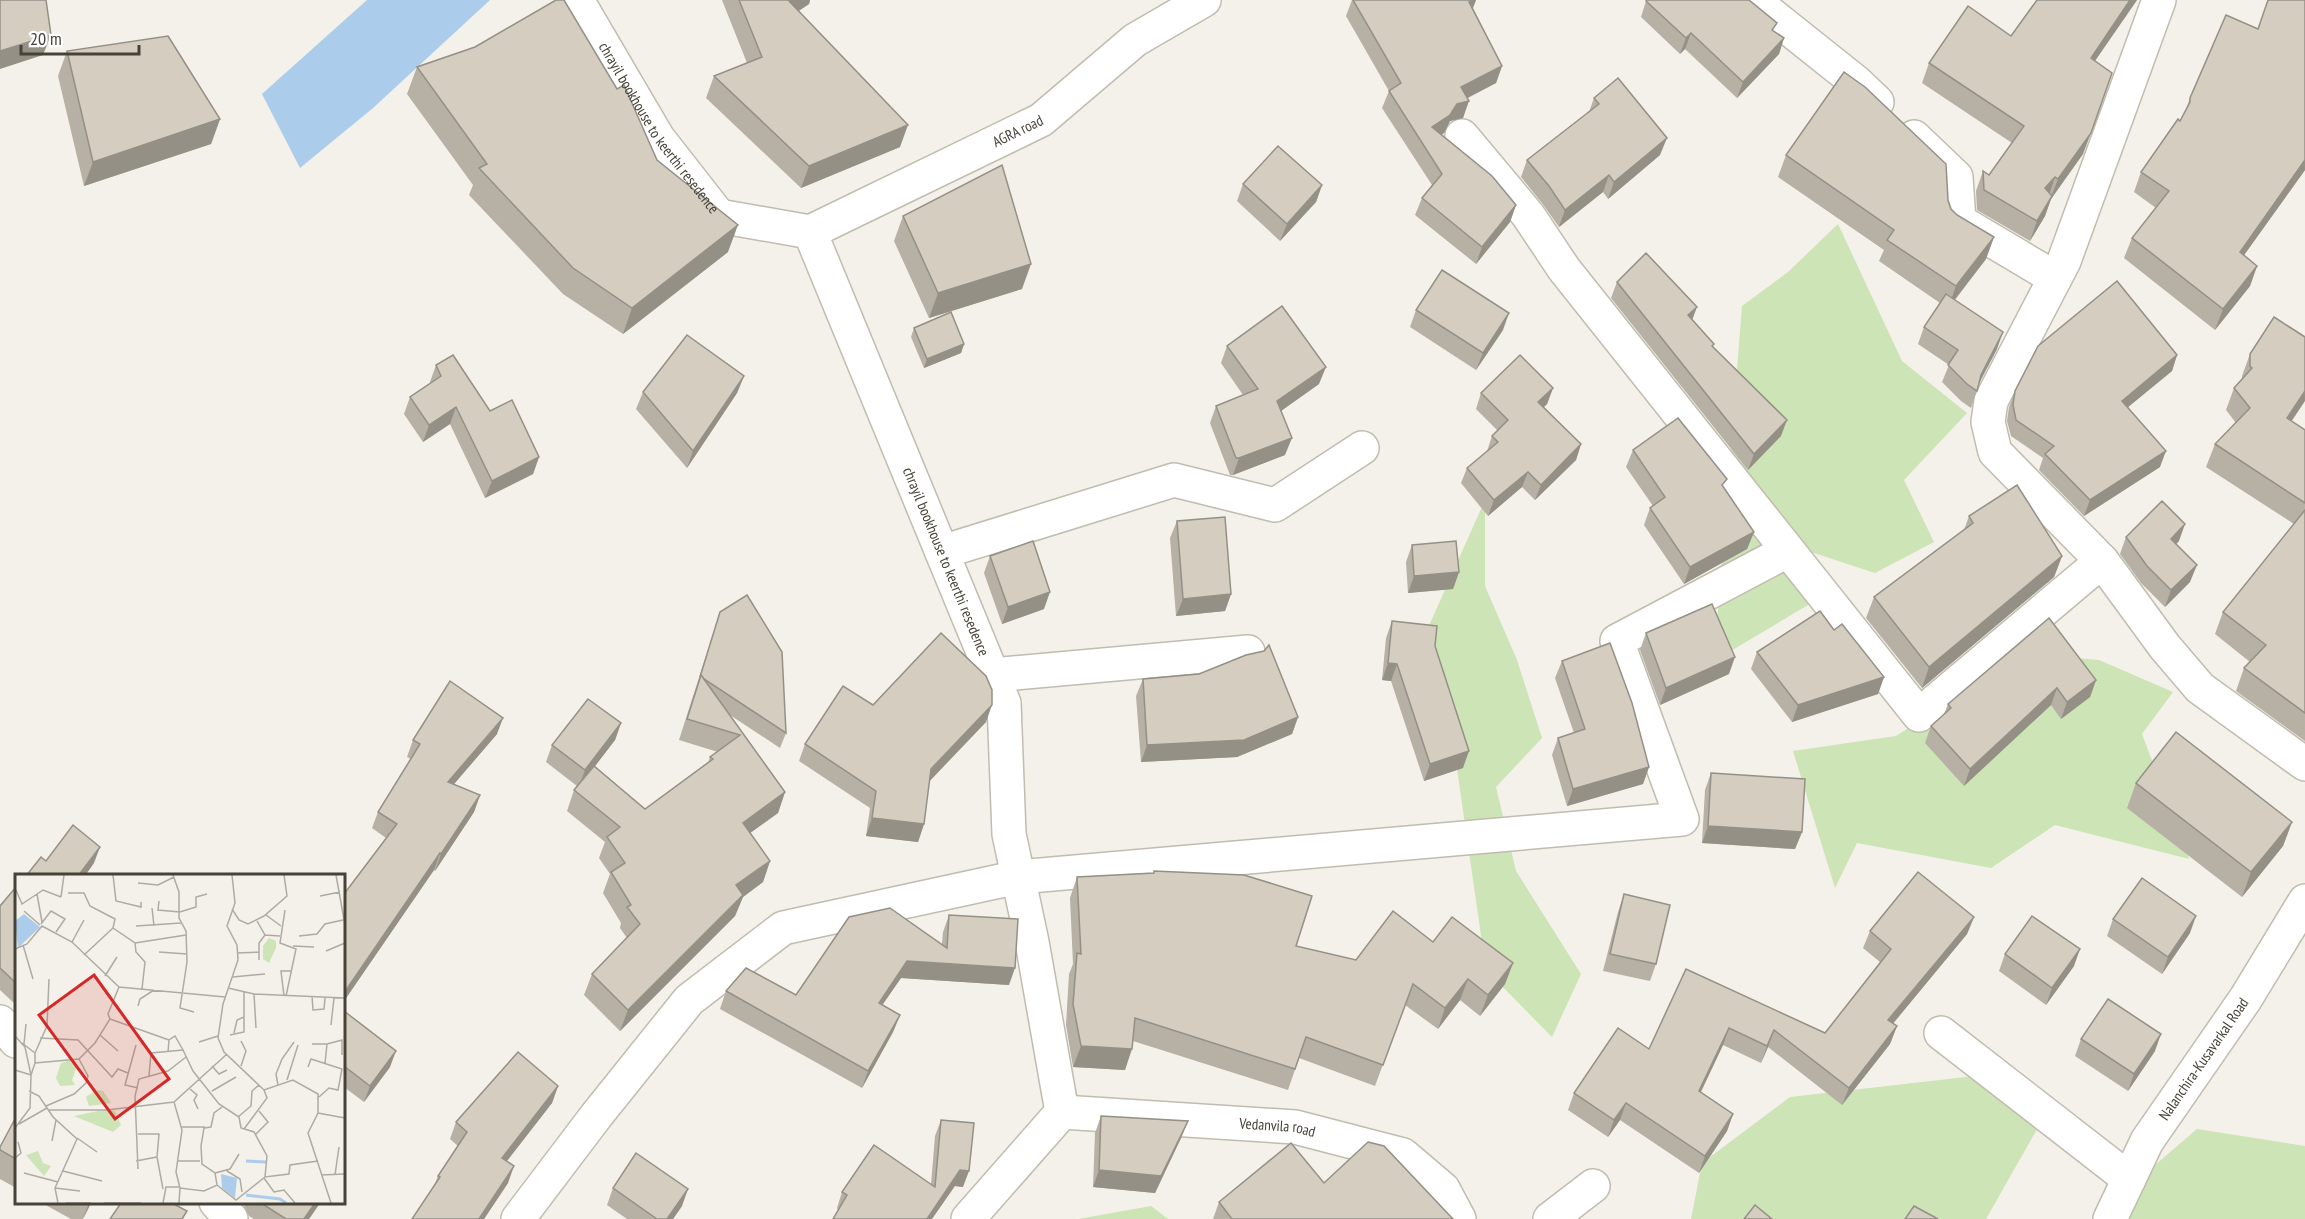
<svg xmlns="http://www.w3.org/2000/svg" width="2305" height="1219" viewBox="0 0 2305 1219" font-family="'PT Sans Narrow',sans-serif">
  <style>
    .green { fill: #cce4b6 }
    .water { fill: #abccea }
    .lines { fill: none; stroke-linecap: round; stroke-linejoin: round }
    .minor-casing { stroke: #c1bcaf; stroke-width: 36 }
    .minor { stroke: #fff; stroke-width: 33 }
    .wall { fill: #b6b0a5 }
    .shaded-wall { fill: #949086 }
    .building { fill: #d4cdc0; stroke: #949086; stroke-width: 1.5 }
    .labels { text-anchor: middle; stroke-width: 5; stroke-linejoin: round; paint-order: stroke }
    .street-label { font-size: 15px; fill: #464238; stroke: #fff }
    .inset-river { fill: none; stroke: #abccea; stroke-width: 3 }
    .inset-road { fill: none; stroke: #aeaba2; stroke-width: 1.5 }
    .view { fill: #d62828; fill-opacity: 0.15; stroke: #d62828; stroke-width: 3 }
    .inset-edge { fill: none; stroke: #464238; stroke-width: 3 }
  </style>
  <rect width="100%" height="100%" fill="#f3f1e9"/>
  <g class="green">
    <polygon points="1838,224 1902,361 1967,413 1904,480 1934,542 1875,573 1805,550 1813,602 1714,661 1742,306 1788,272"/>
    <polygon points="1485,500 1485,586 1517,660 1542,738 1496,787 1516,871 1581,974 1552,1037 1486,970 1456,762 1424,637"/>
    <polygon points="2025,654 2099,660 2173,692 2142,734 2189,859 2055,825 1991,868 1857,843 1835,888 1793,751 1896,736"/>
    <polygon points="1975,1076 2044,1117 1986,1219 1691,1219 1702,1163 1790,1097"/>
    <polygon points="2197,1129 2305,1146 2305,1219 2092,1219"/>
    <polygon points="1151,1206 1168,1219 1078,1219"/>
  </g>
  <polygon class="water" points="367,0 490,0 373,108 300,168 262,94"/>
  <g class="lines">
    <g class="minor-casing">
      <g id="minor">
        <path id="s1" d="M577 0 658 138 719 216 810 232 1004 703 1009 834 1032 942 1062 1112 968 1219"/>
        <polyline points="1753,0 1856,82 1877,102"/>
        <polyline points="2159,0 2064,261 1991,401 1988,422 1995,452 2102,561 2165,647 2200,688 2305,764"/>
        <polyline points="1462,136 1528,215 1564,269 1919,715 2102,561"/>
        <polyline points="1914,137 1956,177 1959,221 2055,278"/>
        <path id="s2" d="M810 232 1041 120 1135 40 1204 0"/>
        <polyline points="942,552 1174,480 1275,505 1362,448"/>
        <polyline points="992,675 1248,652"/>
        <polyline points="0,1022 16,1041"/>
        <polyline points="1941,1033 2129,1179"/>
        <path id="s3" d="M1062 1112 1295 1127 1403 1155 1443 1189 1459 1219"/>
        <polyline points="216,1202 231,1219"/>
        <polyline points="518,1219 596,1116 689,1000 783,928 1018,877 1682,819 1617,641 1787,551"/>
        <polyline points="1550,1219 1593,1186"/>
        <path id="s4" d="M2110 1219 2147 1141 2246 998 2305 901"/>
      </g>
    </g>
    <use href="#minor" class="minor"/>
  </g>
  <g class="wall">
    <polygon points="722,0 810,0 809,4 798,11 900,147 801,188 706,98 714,76 747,63"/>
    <polygon points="1352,0 1476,0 1473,8 1502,66 1496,83 1468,98 1463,118 1450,121 1444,133 1441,135 1516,205 1510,222 1476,264 1415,215 1422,198 1432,185 1382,108 1389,91 1346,16"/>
    <polygon points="2037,0 2137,0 2095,61 2083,154 2051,199 2045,216 2030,241 1977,210 1976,191 1983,171 1989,175 2012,143 1922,83 1929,63 2011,36"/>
    <polygon points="2305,0 2305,170 2244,255 2257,266 2250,286 2215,330 2124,258 2132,238 2156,208 2134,192 2141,172 2180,121 2185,112 2190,98 2258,29"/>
    <polygon points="1646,1 1774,32 1784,38 1779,54 1737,98 1685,49 1680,54 1641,17"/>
    <polygon points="67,51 220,119 211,144 84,186 58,76"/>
    <polygon points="417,67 728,252 623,334 563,294 469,195 473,185 407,94"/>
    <polygon points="1594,98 1660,155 1608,199 1603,192 1559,227 1542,203 1521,177 1527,160 1589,112"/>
    <polygon points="1786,155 1948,200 1951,209 1957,215 1994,237 1986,259 1955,300 1997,349 1979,384 1971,408 1961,401 1942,382 1949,365 1918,344 1924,327 1940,303 1879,261 1884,250 1778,177"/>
    <polygon points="1243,184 1322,185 1316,202 1280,241 1237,201"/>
    <polygon points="903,216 1022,289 929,318 894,241"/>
    <polygon points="1617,282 1692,319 1781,436 1748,470 1611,298"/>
    <polygon points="1416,310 1503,330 1476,370 1410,327"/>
    <polygon points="914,328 964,344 961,353 924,368 911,337"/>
    <polygon points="1227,346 1319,384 1281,411 1285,455 1233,475 1230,475 1210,423 1216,406 1243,395 1221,363"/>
    <polygon points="2250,354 2292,421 2305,430 2305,741 2236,691 2244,668 2250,662 2215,634 2223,612 2294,524 2206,467 2215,444 2236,423 2226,410 2234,388 2242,379 2242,376"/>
    <polygon points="2177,355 2172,371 2128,407 2160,467 2084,516 2039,470 2043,458 2011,436 2007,421 2009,407 2015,391"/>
    <polygon points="436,365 490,411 539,457 533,474 485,498 450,424 423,442 404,414 410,397 430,383 430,382"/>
    <polygon points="744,376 737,393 687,468 636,409 643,392"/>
    <polygon points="1553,388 1547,404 1544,407 1581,444 1576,460 1535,500 1522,487 1488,516 1461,483 1467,468 1487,451 1492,436 1498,431 1476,409 1481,393"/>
    <polygon points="1633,450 1724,488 1754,532 1747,549 1684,584 1644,525 1650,508 1653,506 1626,467"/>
    <polygon points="1969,516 2062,556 2054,577 1922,688 1866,618 1874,597 1964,530"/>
    <polygon points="1177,521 1231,594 1225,611 1176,616 1170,538"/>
    <polygon points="2126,537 2179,541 2176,544 2190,582 2165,607 2141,583 2120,554"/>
    <polygon points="1412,545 1459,572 1453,589 1408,593 1406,562"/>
    <polygon points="990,556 1044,609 1002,624 984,573"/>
    <polygon points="720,612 786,733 780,748 730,715 785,792 778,813 750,833 770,861 763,882 743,897 735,916 620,1031 584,995 592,974 627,938 620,928 621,923 603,893 610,874 599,858 605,842 567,811 574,790 577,786 546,762 552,745 621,723 615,740 595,766 645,809 708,763 710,757 718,752 679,740"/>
    <polygon points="1392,621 1435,646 1463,768 1424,781 1391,681 1382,680 1386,638"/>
    <polygon points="1646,633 1729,674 1660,705 1640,650"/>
    <polygon points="1757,652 1884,677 1878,694 1792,722 1751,669"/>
    <polygon points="1562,661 1649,767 1643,784 1567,806 1552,755 1558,738 1574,733 1555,678"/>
    <polygon points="1143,679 1298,717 1292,734 1237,757 1141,762 1136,696"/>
    <polygon points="2096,680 2090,697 2061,719 2051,705 1964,786 1925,743 1931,726 1944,714 1948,704"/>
    <polygon points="873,705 986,722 929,781 924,824 918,842 866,836 870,808 799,761 805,744"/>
    <polygon points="497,734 454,784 480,795 474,812 435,871 434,870 344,1001 344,894 386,838 372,828 378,812 411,759 407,757 413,740"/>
    <polygon points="1711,773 1802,832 1795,849 1702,843 1705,790"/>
    <polygon points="2136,783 2292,822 2283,846 2242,897 2127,808"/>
    <polygon points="1154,871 1296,946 1356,960 1433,942 1513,963 1505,984 1480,1016 1460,1000 1438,1029 1405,1005 1375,1086 1299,1058 1288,1090 1133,1041 1125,1070 1073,1067 1066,1025 1069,974 1073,964 1070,898 1077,877 1154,873"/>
    <polygon points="16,887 16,1005 0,990 0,906"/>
    <polygon points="1624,894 1656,964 1650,981 1603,971 1618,912"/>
    <polygon points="949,915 1009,985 901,978 882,1005 900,1015 893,1032 862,1088 720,1009 726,991 796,995 942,944 943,932"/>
    <polygon points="1974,917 1967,934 1893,1023 1897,1026 1890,1044 1842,1105 1768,1047 1761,1063 1723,1045 1701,1092 1733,1114 1727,1131 1699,1173 1620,1120 1608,1137 1568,1110 1574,1093 1649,1049 1686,969 1825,1033 1880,962 1863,948 1870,931"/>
    <polygon points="2113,919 2190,933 2162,974 2107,936"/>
    <polygon points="2005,954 2074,966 2046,1005 1999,971"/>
    <polygon points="344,1006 345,1007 344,1011 390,1067 364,1102 344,1087"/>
    <polygon points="2081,1039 2155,1051 2128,1091 2075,1056"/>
    <polygon points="558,1086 552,1103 507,1161 508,1183 484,1219 412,1219 434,1186 438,1176 458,1146 450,1139 456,1122"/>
    <polygon points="1101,1116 1188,1121 1181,1138 1155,1193 1093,1187 1095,1133"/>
    <polygon points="16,1117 16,1188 0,1179 0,1147"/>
    <polygon points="941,1120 963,1187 955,1186 838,1210 837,1208 842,1192 931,1184 935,1136"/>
    <polygon points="1324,1183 1453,1219 1213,1219 1219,1202"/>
    <polygon points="613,1188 682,1206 673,1219 627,1219 607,1205"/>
    <polygon points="42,1203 91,1203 83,1219 71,1219"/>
    <polygon points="246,1203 320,1203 309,1219 254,1219 249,1216 244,1206"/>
  </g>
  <g class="shaded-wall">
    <polygon points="790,0 810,0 809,4 781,23"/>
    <polygon points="1473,0 1476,0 1470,15 1469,2"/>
    <polygon points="2130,0 2137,0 2083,78 2091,58"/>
    <polygon points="1691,33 1685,49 1680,54 1686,38"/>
    <polygon points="51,35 43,55 0,69 0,51"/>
    <polygon points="1784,38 1779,54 1737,98 1743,82"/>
    <polygon points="1502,66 1496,83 1455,104 1461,87"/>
    <polygon points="1469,101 1463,118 1450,121 1444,133 1426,144 1432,127 1457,104"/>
    <polygon points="220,119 211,144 84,186 93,162"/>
    <polygon points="908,125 900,147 801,188 809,166"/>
    <polygon points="2091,133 2083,154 2051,199 2045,216 2030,241 2037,221 2051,197 2058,179"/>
    <polygon points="1667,138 1660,155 1608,199 1614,182"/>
    <polygon points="2305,160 2305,170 2232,272 2240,252"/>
    <polygon points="1609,175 1603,192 1559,227 1565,210"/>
    <polygon points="2055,177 2048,198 2045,188"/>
    <polygon points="1322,185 1316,202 1280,241 1287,224"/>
    <polygon points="1516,205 1510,222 1476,264 1482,247"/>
    <polygon points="738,225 728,252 623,334 632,308"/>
    <polygon points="1994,237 1986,259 1948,308 1956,286"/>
    <polygon points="1031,264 1022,289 929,318 938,293"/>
    <polygon points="2257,266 2250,286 2215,330 2223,309"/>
    <polygon points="1697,307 1691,323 1688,315"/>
    <polygon points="1509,313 1503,330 1476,370 1483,353"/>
    <polygon points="2003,332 1997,349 1974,392 1981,375"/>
    <polygon points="964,344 961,353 924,368 927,359"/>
    <polygon points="2177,355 2172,371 2116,417 2122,401"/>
    <polygon points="1326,367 1319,384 1271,418 1277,401"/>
    <polygon points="744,376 737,393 687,468 693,451"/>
    <polygon points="1553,388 1547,404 1533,417 1538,402"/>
    <polygon points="2305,391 2305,401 2279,440 2287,418"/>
    <polygon points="456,407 450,424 423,442 429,425"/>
    <polygon points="1787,420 1781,436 1748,470 1754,454"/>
    <polygon points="1292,438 1285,455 1233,475 1239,458"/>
    <polygon points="1581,444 1576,460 1535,500 1541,485"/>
    <polygon points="2166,451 2160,467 2084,516 2090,500"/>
    <polygon points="539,457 533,474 485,498 492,481"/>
    <polygon points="1528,472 1522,487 1488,516 1494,500"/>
    <polygon points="2185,524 2179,541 2165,556 2171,539"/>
    <polygon points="1754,532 1747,549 1684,584 1690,567"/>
    <polygon points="2062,556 2054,577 1922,688 1929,667"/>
    <polygon points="2197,565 2190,582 2165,607 2171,590"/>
    <polygon points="1459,572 1453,589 1408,593 1414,576"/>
    <polygon points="1050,592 1044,609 1002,624 1008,607"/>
    <polygon points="1231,594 1225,611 1176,616 1183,599"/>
    <polygon points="1735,657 1729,674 1660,705 1666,688"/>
    <polygon points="1388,663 1397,664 1391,681 1382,680"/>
    <polygon points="1884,677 1878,694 1792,722 1798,705"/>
    <polygon points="2096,680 2090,697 2061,719 2067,702"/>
    <polygon points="2057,688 2051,705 1964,786 1970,769"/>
    <polygon points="992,705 986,722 925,786 931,769"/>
    <polygon points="1298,717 1292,734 1237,757 1141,762 1147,745"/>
    <polygon points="503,718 497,734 442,798 448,782"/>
    <polygon points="621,723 615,740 579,787 585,770"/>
    <polygon points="1469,751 1463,768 1424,781 1430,764"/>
    <polygon points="1649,767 1643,784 1567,806 1573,789"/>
    <polygon points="785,792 778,813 735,844 743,823"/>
    <polygon points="480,795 474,812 435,871 441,854"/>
    <polygon points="872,818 924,824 918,842 866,836"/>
    <polygon points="2292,822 2283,846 2242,897 2251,872"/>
    <polygon points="1708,826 1802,832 1795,849 1702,843"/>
    <polygon points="100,847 94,863 85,876 78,876"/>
    <polygon points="440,853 434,870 344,1001 344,993"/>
    <polygon points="770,861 763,882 743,897 735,916 620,1031 628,1010 736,885"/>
    <polygon points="2196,916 2190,933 2162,974 2168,957"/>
    <polygon points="1974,917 1967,934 1882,1037 1888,1020"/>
    <polygon points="2080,949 2074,966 2046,1005 2052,988"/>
    <polygon points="907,961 1015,968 1009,985 901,978 872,1020 879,1003"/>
    <polygon points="1513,963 1505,984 1480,1016 1488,995"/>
    <polygon points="1468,979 1460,1000 1438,1029 1445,1008"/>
    <polygon points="900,1015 893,1032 862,1088 868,1071"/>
    <polygon points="1897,1026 1890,1044 1842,1105 1849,1088"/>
    <polygon points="1729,1028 1723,1045 1693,1108 1699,1091"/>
    <polygon points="1774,1030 1768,1047 1761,1063 1767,1046"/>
    <polygon points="2161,1034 2155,1051 2128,1091 2134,1074"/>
    <polygon points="1081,1046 1132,1049 1125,1070 1073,1067"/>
    <polygon points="396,1051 390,1067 364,1102 370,1086"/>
    <polygon points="558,1086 552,1103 496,1175 502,1158"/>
    <polygon points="1626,1103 1620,1120 1608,1137 1614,1120"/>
    <polygon points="1733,1114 1727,1131 1699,1173 1705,1156"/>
    <polygon points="1188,1121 1181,1138 1155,1193 1093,1187 1099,1170"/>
    <polygon points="514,1166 508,1183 484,1219 479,1219"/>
    <polygon points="960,1170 969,1171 963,1187 955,1186 932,1219 927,1219"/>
    <polygon points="688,1189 682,1206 673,1219 667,1219"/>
    <polygon points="89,1203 91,1203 83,1219"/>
    <polygon points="315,1203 320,1203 309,1219 304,1219"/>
  </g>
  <g class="building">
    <polygon points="0,0 46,0 51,35 0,51"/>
    <polygon points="556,0 564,0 617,89 624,85 657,160 738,225 632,308 573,268 479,168 487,164 417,67 475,47"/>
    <polygon points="739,0 790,0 789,1 908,125 809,166 714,76 762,57"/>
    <polygon points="1353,0 1473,0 1469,2 1502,66 1461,87 1469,101 1457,104 1450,115 1432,127 1492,176 1516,205 1482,247 1422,198 1442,174 1389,91 1401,83"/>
    <polygon points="1647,0 1749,0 1777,23 1772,30 1784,38 1743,82 1691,33 1686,38 1646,1"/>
    <polygon points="2037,0 2130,0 2091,58 2112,73 2091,133 2058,179 2055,177 2045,188 2052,196 2037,221 1984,190 1983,171 1989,175 2024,126 1929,63 1968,6 2011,36"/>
    <polygon points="2268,0 2305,0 2305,160 2240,252 2257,266 2223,309 2132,238 2169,191 2141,172 2178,119 2180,121 2190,102 2190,98 2226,15 2258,29"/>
    <polygon points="168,36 220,119 93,162 67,51"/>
    <polygon points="1844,72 1865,87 1946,164 1948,200 1951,209 1957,215 1994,237 1956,286 1887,240 1894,230 1786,155"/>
    <polygon points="1618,78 1667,138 1614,182 1609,175 1565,210 1549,186 1527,160 1599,104 1594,98"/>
    <polygon points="1278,146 1322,185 1287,224 1243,184"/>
    <polygon points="1002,165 1031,264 938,293 903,216"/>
    <polygon points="1646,253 1697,307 1688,315 1714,344 1712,346 1787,420 1754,454 1617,282"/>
    <polygon points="1442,270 1509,313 1483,353 1416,310"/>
    <polygon points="2117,281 2177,355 2122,401 2166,451 2090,500 2045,454 2054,446 2016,420 2013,405 2015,391 2038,346"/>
    <polygon points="1946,294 2003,332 1981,375 1977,391 1967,384 1948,365 1958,350 1924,327"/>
    <polygon points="1282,306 1326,367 1277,401 1292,438 1239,458 1236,458 1216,406 1258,389 1227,346"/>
    <polygon points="951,312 964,344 927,359 914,328"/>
    <polygon points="2274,317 2305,337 2305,391 2287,418 2305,430 2305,503 2215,444 2250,408 2234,388 2252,368 2250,366 2250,354"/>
    <polygon points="687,335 744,376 693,451 643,392"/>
    <polygon points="453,355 490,411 512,400 539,457 492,481 456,407 429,425 410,397 441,376 436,365"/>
    <polygon points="1520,355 1553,388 1538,402 1581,444 1541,485 1528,472 1494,500 1467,468 1498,442 1492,436 1508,420 1481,393"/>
    <polygon points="1678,418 1727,479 1722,485 1754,532 1690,567 1650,508 1665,497 1633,450"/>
    <polygon points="2017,485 2062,556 1929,667 1874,597 1973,523 1969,516"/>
    <polygon points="2162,501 2185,524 2171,539 2197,565 2171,590 2147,566 2126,537"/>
    <polygon points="2305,510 2305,713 2244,668 2266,645 2223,612"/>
    <polygon points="1225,517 1231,594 1183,599 1177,521"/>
    <polygon points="1033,541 1050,592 1008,607 990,556"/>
    <polygon points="1456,541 1459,572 1414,576 1412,545"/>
    <polygon points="747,595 782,652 786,733 704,679 701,675 700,677 720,612"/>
    <polygon points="1712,604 1735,657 1666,688 1646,633"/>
    <polygon points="1820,611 1834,630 1842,624 1884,677 1798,705 1757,652"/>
    <polygon points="2049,618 2096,680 2067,702 2057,688 1970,769 1931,726 1951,708 1948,704"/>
    <polygon points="1392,621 1437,626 1435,646 1469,751 1430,764 1397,664 1388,663"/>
    <polygon points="941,633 986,676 992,690 992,705 931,769 924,824 872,818 876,791 805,744 843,686 873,705"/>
    <polygon points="1610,643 1632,703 1649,767 1573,789 1558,738 1585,729 1562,661"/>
    <polygon points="1269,645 1298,717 1244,740 1147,745 1143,679 1199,674 1246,655 1264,651"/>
    <polygon points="701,675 785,792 743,823 770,861 736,885 743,895 628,1010 592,974 640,924 627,907 631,905 611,872 625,863 607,837 620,827 574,790 594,766 645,809 713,759 710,757 740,735 687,719"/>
    <polygon points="450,681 503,718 448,782 480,795 441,854 440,853 344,993 344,894 397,824 378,812 420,744 413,740"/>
    <polygon points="588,699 621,723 585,770 552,745"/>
    <polygon points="2176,732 2292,822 2251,872 2136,783"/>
    <polygon points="1711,773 1805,779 1802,832 1708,826"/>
    <polygon points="73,825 100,847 78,876 26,876 41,857 46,861"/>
    <polygon points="1154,871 1244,875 1312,896 1296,946 1356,960 1393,911 1433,942 1452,917 1513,963 1488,995 1468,979 1445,1008 1413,984 1383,1065 1306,1037 1295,1069 1135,1018 1132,1049 1081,1046 1073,1004 1077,953 1081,954 1077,877 1154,873"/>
    <polygon points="1918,872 1974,917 1888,1020 1897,1026 1849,1088 1774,1030 1767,1046 1729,1028 1699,1091 1733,1114 1705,1156 1626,1103 1614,1120 1574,1093 1618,1028 1649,1049 1686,969 1825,1033 1891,949 1870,931"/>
    <polygon points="2142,878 2196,916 2168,957 2113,919"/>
    <polygon points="16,887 16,983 0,968 0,906"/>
    <polygon points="1624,894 1670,905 1656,964 1610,954"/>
    <polygon points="890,908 947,948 949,915 1018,919 1015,968 907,961 879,1003 900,1015 868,1071 726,991 746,968 796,995 849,917"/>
    <polygon points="2032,916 2080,949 2052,988 2005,954"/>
    <polygon points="2108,999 2161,1034 2134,1074 2081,1039"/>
    <polygon points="344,1011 396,1051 370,1086 344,1066"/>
    <polygon points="518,1052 558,1086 502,1158 514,1166 479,1219 412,1219 440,1177 438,1176 467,1132 456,1122"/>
    <polygon points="1101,1116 1188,1121 1161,1176 1099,1170"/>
    <polygon points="16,1117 16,1159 0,1150 0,1147"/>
    <polygon points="941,1120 974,1123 969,1171 960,1170 927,1219 833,1219 847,1195 842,1192 874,1145 935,1187"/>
    <polygon points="1368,1142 1384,1146 1453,1219 1232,1219 1219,1202 1291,1143 1324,1183"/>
    <polygon points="636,1153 688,1189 667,1219 657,1219 613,1188"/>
    <polygon points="121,1203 172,1203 187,1211 182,1219 110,1219"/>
    <polygon points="261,1203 315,1203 304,1219 286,1219"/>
    <polygon points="1755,1205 1772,1219 1744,1219"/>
    <polygon points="1914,1206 1938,1219 1905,1219"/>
  </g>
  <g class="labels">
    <g class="street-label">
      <text dy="5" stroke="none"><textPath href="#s1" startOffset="152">chrayil bookhouse to keerthi resedence</textPath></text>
      <text dy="5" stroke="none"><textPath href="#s2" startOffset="231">AGRA road</textPath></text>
      <text dy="5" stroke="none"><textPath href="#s1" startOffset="708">chrayil bookhouse to keerthi resedence</textPath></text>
      <text dy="5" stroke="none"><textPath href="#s4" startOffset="186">Nalanchira-Kusavarkal Road</textPath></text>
      <text dy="5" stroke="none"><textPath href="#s3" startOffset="216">Vedanvila road</textPath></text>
    </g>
  </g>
  <g transform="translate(15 874)">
    <rect width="330" height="330" fill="#f3f1e9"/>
    <path d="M254 64 261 67V74L254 89 248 85V72ZM56 186 62 192 57 206 60 211 45 212 41 204 46 189ZM82 216 88 217 96 229 74 232 71 223ZM93 235 100 237 106 251 98 258 59 242ZM23 277 28 289 36 292 29 302 11 281Z" fill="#cce4b6"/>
    <path d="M9 40 25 53 3 74 0 47ZM206 300 222 304 220 324 207 314Z" fill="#abccea"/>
    <path class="inset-river" d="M231 287 251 288M231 321 265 325 271 329"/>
    <path class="inset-road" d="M98 1 101 27 126 33V28M158 1 164 18V44L171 57 172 88 165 134 179 138M217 1 220 29 212 52 222 71 223 86 208 130 203 164 209 178 249 216 278 206 303 220V239L293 259 316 329M321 1 330 51M123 9 143 11 159 3M1 16 7 30 22 20M53 19H69L75 32 100 45 98 54 120 69 121 78 130 88 127 115M305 22 325 18M46 23 49 1M144 27 143 36 165 38 181 33V23L192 20M137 34 139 52M217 35 224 46 233 50 249 42 272 22 269 1M270 36 265 69 281 75 271 122M9 37 25 51M251 41 266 52M242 47 250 61 265 62M27 48 22 20 28 16 46 23M26 50 36 37 50 45 41 58M121 52 166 49M284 62 302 60 310 50 328 46M57 68 69 46M120 69 171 61M8 71 18 105M278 72 299 73M0 75 12 70 27 52 57 68 104 113 210 123M311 77 330 69M144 78 172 80M222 79 244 78M69 81 98 54M244 86V69L250 61M90 102 102 83M218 103 250 100M213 114 239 120 330 124M239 120 241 154M269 122 266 97H277M297 122 298 136 309 135 310 124M123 132 125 125 139 116M95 145 154 166M316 151 319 124M219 159 222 146 229 143M85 161 103 177M215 161 229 158V118M0 162 10 173 16 201 15 234 0 254M25 164 63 166 97 203 103 195 113 199M226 167 231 177 226 192M184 168 203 162M9 170 11 150M297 170H312L310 189M312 170 327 166V181M121 171 110 211 123 214M153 178 154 166 160 162 168 176M20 179 32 152 34 105M20 189 64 185 80 169 95 145 93 140 104 113M197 192 204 200 212 196M293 193 296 185 327 195 323 216 314 214 304 223M0 196 16 201 20 189V179L7 169M134 202 136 179 168 176 178 197 204 230 224 243 226 254 239 258 252 282 250 303 274 300 275 291 303 287M272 206 283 171M263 211 261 200 267 185 279 168M175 215 182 221 179 226 183 235M14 217 24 222 38 243 62 265 40 314 43 329M197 217 221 203M159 228 167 256 161 298 165 314M31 232 59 220 71 209 73 202 64 185M33 236H92L159 228 212 180M303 239 330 244M223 243 236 232 237 217 244 211M4 250 32 234M167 253H190M229 255 252 224 249 216M123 260H144L142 283M240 261 253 248 244 237M62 264 82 278M37 267 41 246M0 284 6 279 3 268M121 287 142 283 148 315M163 287H185M123 295 120 222 124 205 153 197 171 183M48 297 87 307M212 297 225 305 227 318M9 299 43 308M200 299 215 295 224 280M306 301 330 300M320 301 324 273M249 304 259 318 269 316 280 329M202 311 200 299 187 290 186 272 189 254 196 253 199 239 207 233M40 314 65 317M51 329H76M89 329H126M148 329 151 313H165M164 329 165 314 189 317 202 311 221 326 250 303"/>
    <path class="view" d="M79 101 154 205 100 245 24 141Z"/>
    <rect width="330" height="330" class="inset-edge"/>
  </g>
  <path d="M21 45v9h118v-9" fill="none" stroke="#464238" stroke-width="3"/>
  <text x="30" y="45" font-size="18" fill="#464238" stroke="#ffffff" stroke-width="4.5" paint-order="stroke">20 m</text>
</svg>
